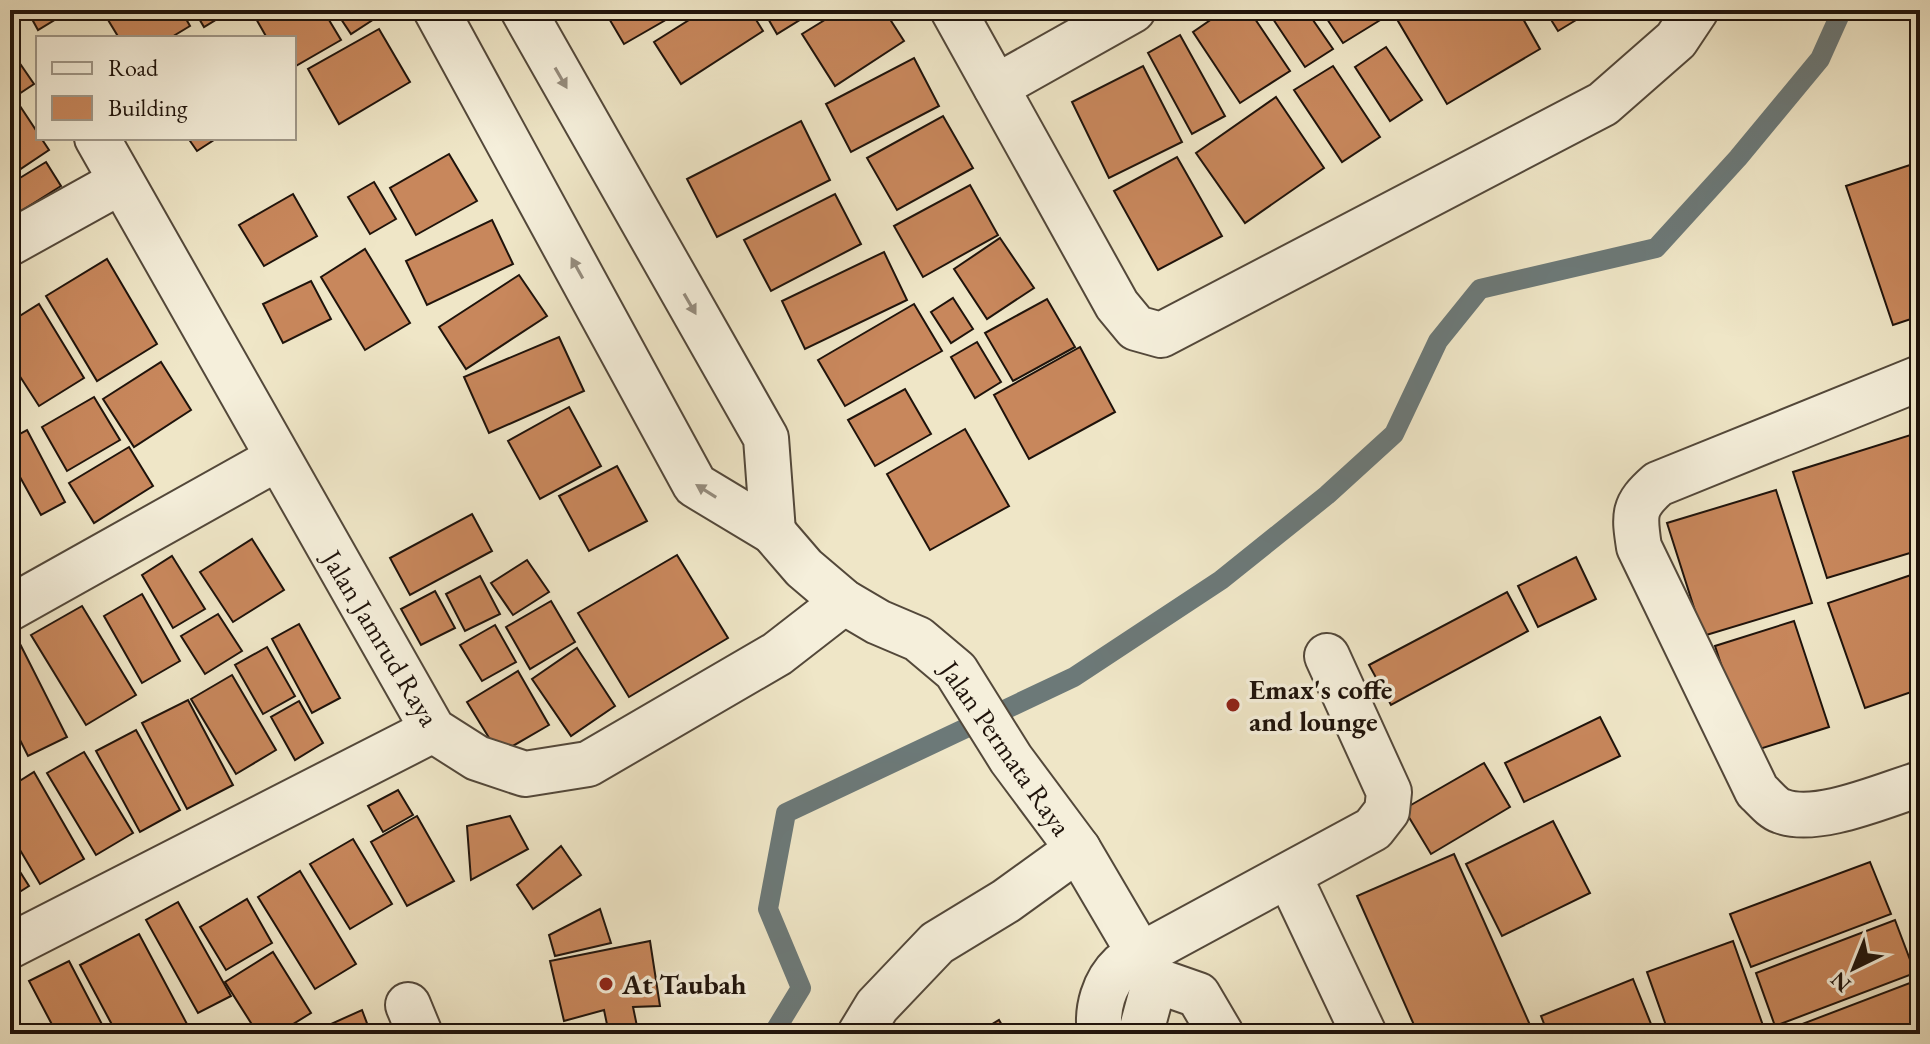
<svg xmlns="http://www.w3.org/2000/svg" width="1930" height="1044" viewBox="0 0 1930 1044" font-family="'EB Garamond',serif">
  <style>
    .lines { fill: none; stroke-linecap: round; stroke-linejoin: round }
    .stream { stroke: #6c7978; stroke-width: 20 }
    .building { fill: #c8875c; stroke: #1f130b; stroke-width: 2 }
    .minor-casing { stroke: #53483a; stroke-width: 48 }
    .minor { stroke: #f5efdb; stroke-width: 44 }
    .oneway { fill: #958c7d }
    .poi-dot { fill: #8f2418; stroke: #f5efdb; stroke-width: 3 }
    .labels { text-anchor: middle; stroke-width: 7; stroke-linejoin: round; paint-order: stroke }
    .street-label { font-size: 28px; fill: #1f130b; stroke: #f5efdb }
    .poi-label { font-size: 28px; font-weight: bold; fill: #1f130b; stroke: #f5efdb; text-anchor: start }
  </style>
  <rect width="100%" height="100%" fill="#efe6c7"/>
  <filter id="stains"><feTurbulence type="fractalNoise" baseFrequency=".0025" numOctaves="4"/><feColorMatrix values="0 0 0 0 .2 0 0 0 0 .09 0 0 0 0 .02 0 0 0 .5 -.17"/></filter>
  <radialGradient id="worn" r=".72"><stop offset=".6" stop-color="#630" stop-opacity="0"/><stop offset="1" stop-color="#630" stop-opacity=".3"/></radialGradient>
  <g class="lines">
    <polyline class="stream" points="773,1034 801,988 768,909 786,813 1074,677 1221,580 1327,495 1394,434 1438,341 1480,289 1656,248 1738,158 1820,59 1842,10"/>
  </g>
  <g class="building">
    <polygon points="27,10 71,10 38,30"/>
    <polygon points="102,10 181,10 190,26 170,38 119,38"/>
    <polygon points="194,10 232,10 204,27"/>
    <polygon points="251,10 323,10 341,40 294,67 294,38 267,38"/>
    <polygon points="335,10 384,10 385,12 351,34"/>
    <polygon points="604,10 683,10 624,44"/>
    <polygon points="705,10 750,10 763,31 681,84 654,42"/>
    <polygon points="763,10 816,10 777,34"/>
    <polygon points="841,10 884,10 904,41 835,86 802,34"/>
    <polygon points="1225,10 1249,10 1290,71 1240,103 1193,32"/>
    <polygon points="1267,10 1306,10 1333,49 1305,67"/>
    <polygon points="1321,10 1377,10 1382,19 1343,43"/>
    <polygon points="1417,10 1518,10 1540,49 1447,104 1398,21"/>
    <polygon points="1545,10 1591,10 1591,11 1558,31"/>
    <polygon points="379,29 410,82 339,124 308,69"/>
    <polygon points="1180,35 1225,116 1192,134 1148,53"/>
    <polygon points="1386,47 1422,100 1390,121 1355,67"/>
    <polygon points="10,49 34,84 10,100"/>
    <polygon points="914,58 939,106 851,152 826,104"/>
    <polygon points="1143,66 1182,142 1109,178 1072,102"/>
    <polygon points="1333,66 1380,137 1342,162 1294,90"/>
    <polygon points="1276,97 1324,168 1245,223 1196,153"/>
    <polygon points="18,103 49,150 19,170 10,157 10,108"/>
    <polygon points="943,116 973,168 897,210 867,158"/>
    <polygon points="801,121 830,180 717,237 687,179"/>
    <polygon points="188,138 217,138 197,151"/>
    <polygon points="449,154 477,201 416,235 390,188"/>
    <polygon points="1177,157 1222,236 1158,270 1114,191"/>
    <polygon points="46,162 61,186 10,218 10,184"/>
    <polygon points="1913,164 1920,183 1920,316 1893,325 1846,186"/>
    <polygon points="374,182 396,219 370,234 348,197"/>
    <polygon points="970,185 998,235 923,277 894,226"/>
    <polygon points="293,194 317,236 264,266 239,225"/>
    <polygon points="835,194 861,244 771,291 744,240"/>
    <polygon points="492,220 513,264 427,305 406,261"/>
    <polygon points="1000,238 1034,288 987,319 954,269"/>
    <polygon points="365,249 410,323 365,350 321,277"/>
    <polygon points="884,252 907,300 805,349 782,301"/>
    <polygon points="107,259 157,344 97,381 46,296"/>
    <polygon points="519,275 547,316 466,369 439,327"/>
    <polygon points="311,281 331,319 283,343 263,304"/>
    <polygon points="953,298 973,329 951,343 931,312"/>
    <polygon points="1047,299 1075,347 1013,381 985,333"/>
    <polygon points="39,304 84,378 39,406 10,361 10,322"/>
    <polygon points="914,304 942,351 845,406 818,360"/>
    <polygon points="559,337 584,391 489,433 464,377"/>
    <polygon points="977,342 1001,382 975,398 951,357"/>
    <polygon points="1080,347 1115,412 1029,459 994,395"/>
    <polygon points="161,362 191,410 134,447 103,399"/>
    <polygon points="905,389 931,434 875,466 848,420"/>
    <polygon points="94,397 120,440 67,471 42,427"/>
    <polygon points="569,407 601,466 540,499 508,441"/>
    <polygon points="965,429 1009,506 930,550 887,474"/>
    <polygon points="27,430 65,502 41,515 10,459 10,439"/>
    <polygon points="1920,432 1920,550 1827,578 1793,472"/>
    <polygon points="129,447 153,486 94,523 69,483"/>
    <polygon points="617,466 647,521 589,551 559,496"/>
    <polygon points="1776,490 1812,603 1703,636 1667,523"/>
    <polygon points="472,514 492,551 410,595 390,558"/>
    <polygon points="252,539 284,590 233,622 200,572"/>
    <polygon points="677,555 728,638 629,697 578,613"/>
    <polygon points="172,556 205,609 173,628 142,575"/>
    <polygon points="1576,557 1596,599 1538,627 1518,586"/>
    <polygon points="527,560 549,592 513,615 491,583"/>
    <polygon points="1920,572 1920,689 1865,708 1828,603"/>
    <polygon points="480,576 500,614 465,631 446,594"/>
    <polygon points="435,591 455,628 421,645 401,609"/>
    <polygon points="1507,592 1528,631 1391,705 1369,665"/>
    <polygon points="142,594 180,661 142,683 104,616"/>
    <polygon points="551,601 575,642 530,669 506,627"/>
    <polygon points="82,606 136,695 86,725 31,635"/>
    <polygon points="218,614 242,651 205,674 181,636"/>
    <polygon points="1794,621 1829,727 1750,752 1715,646"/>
    <polygon points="299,624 340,698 312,713 272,639"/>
    <polygon points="495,625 516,662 482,681 460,645"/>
    <polygon points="15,634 67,737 28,756 10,720 10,636"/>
    <polygon points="267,647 295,696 263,714 235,665"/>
    <polygon points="577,648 615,706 571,736 532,679"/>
    <polygon points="518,671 549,725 499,754 467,702"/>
    <polygon points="232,675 276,750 236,774 191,699"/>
    <polygon points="188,700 233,785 187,809 142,723"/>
    <polygon points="299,701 323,743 295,760 271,717"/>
    <polygon points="1600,717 1620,756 1524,802 1505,763"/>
    <polygon points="136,730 180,810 140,832 96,751"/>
    <polygon points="84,752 133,833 96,855 47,773"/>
    <polygon points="1484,763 1510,807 1431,854 1404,809"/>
    <polygon points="34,772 84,859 40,884 10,833 10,787"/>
    <polygon points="398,790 413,815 383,832 368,806"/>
    <polygon points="417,816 454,881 407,906 371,842"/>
    <polygon points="510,816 528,849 471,880 467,826"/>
    <polygon points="1553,821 1590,893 1502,936 1466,864"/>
    <polygon points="353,839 392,904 350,929 310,864"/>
    <polygon points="561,846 581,875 533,909 517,885"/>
    <polygon points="1454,854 1534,1034 1418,1034 1357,896"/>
    <polygon points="10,856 29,886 10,898"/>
    <polygon points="1870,862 1891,914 1751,967 1730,914"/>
    <polygon points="300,871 356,964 315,989 258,897"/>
    <polygon points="247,899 272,943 226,970 200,927"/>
    <polygon points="178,902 231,996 198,1013 146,920"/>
    <polygon points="600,909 611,943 555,956 549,935"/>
    <polygon points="1895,920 1915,973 1775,1026 1756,973"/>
    <polygon points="139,934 187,1024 169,1034 117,1034 80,965"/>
    <polygon points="650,941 660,1006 633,1007 638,1031 609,1034 604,1010 564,1021 550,961"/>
    <polygon points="1733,941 1766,1034 1669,1034 1647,972"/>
    <polygon points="273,952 311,1013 277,1034 258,1034 225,982"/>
    <polygon points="69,961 107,1034 57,1034 29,981"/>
    <polygon points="1633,979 1655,1034 1548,1034 1541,1016"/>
    <polygon points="1915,981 1920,995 1920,1034 1776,1034"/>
    <polygon points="362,1010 371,1034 309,1034"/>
    <polygon points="999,1020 1007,1034 976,1034"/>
  </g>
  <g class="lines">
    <g class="minor-casing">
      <g id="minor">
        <polyline points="436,10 695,485 773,532 804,568 844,602 878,622 918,639 956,671 1011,759 1078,849 1155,980 1198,995 1221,1034"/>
        <polyline points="523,10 766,438 773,532"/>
        <polyline points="953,10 1117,305 1136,328 1161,335 1603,104 1676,40 1696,10"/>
        <polyline points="996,87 1133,10"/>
        <polyline points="97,138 433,730 477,758 525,774 588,764 777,654 844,602"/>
        <polyline points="10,243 120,182"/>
        <path d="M1920 378 1658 484C1633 506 1634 514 1639 547L1757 791C1764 797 1772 808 1781 811 1817 825 1884 795 1920 784"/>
        <polyline points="10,608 276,459"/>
        <polyline points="1289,876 1364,1034"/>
        <polyline points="10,946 433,730"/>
        <polyline points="408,1005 420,1034"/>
        <polyline points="860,1034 877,1006 937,943 1006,901 1078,849"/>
        <path d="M1100 1034C1096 1009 1104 982 1122 965L1373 829 1387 811 1389 792 1327 656"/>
        <polyline points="1145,1034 1142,1028 1155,980"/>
      </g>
    </g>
    <use href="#minor" class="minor"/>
  </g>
  <defs><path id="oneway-solid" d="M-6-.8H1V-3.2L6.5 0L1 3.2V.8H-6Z" transform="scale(2)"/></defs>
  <g class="oneway">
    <use href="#oneway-solid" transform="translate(561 78) rotate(60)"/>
    <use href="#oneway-solid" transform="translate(577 268) rotate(-119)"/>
    <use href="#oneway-solid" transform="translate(690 304) rotate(60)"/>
    <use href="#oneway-solid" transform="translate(706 491) rotate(-148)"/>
  </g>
  <g class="poi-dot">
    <circle cx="1233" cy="705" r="8"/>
    <circle cx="606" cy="984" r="8"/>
  </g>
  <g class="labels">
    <g class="street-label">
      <text transform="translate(381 638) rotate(59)" y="10">Jalan Jamrud Raya</text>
      <text transform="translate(1006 748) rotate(55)" y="10">Jalan Permata Raya</text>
    </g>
    <g class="poi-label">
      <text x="1249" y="699">Emax's coffe<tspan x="1249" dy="32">and lounge</tspan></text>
      <text x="622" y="994">At Taubah</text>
    </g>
  </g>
  <rect width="1930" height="1044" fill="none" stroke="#efe6c7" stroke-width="40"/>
  <rect x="12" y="12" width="1906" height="1020" fill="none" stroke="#1f130b" stroke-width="4"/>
  <rect x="20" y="20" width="1890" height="1004" fill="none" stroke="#1f130b" stroke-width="2"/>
  <rect x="36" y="36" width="260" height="104" fill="#f5efdb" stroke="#9f9788" stroke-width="2"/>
  <rect x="52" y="62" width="40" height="12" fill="#f5efdb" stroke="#9f9788" stroke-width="2"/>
  <text x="108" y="76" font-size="24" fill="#1f130b">Road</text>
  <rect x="52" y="96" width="40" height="24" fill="#c8875c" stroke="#9f9788" stroke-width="2"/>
  <text x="108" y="116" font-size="24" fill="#1f130b">Building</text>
  <g transform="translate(1854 968) rotate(223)" stroke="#f5efdb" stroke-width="6" paint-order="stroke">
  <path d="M0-6L14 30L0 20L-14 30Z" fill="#1f130b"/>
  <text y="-12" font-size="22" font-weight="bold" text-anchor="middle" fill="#1f130b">N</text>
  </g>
  <rect width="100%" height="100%" filter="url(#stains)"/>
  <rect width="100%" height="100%" fill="url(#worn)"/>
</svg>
